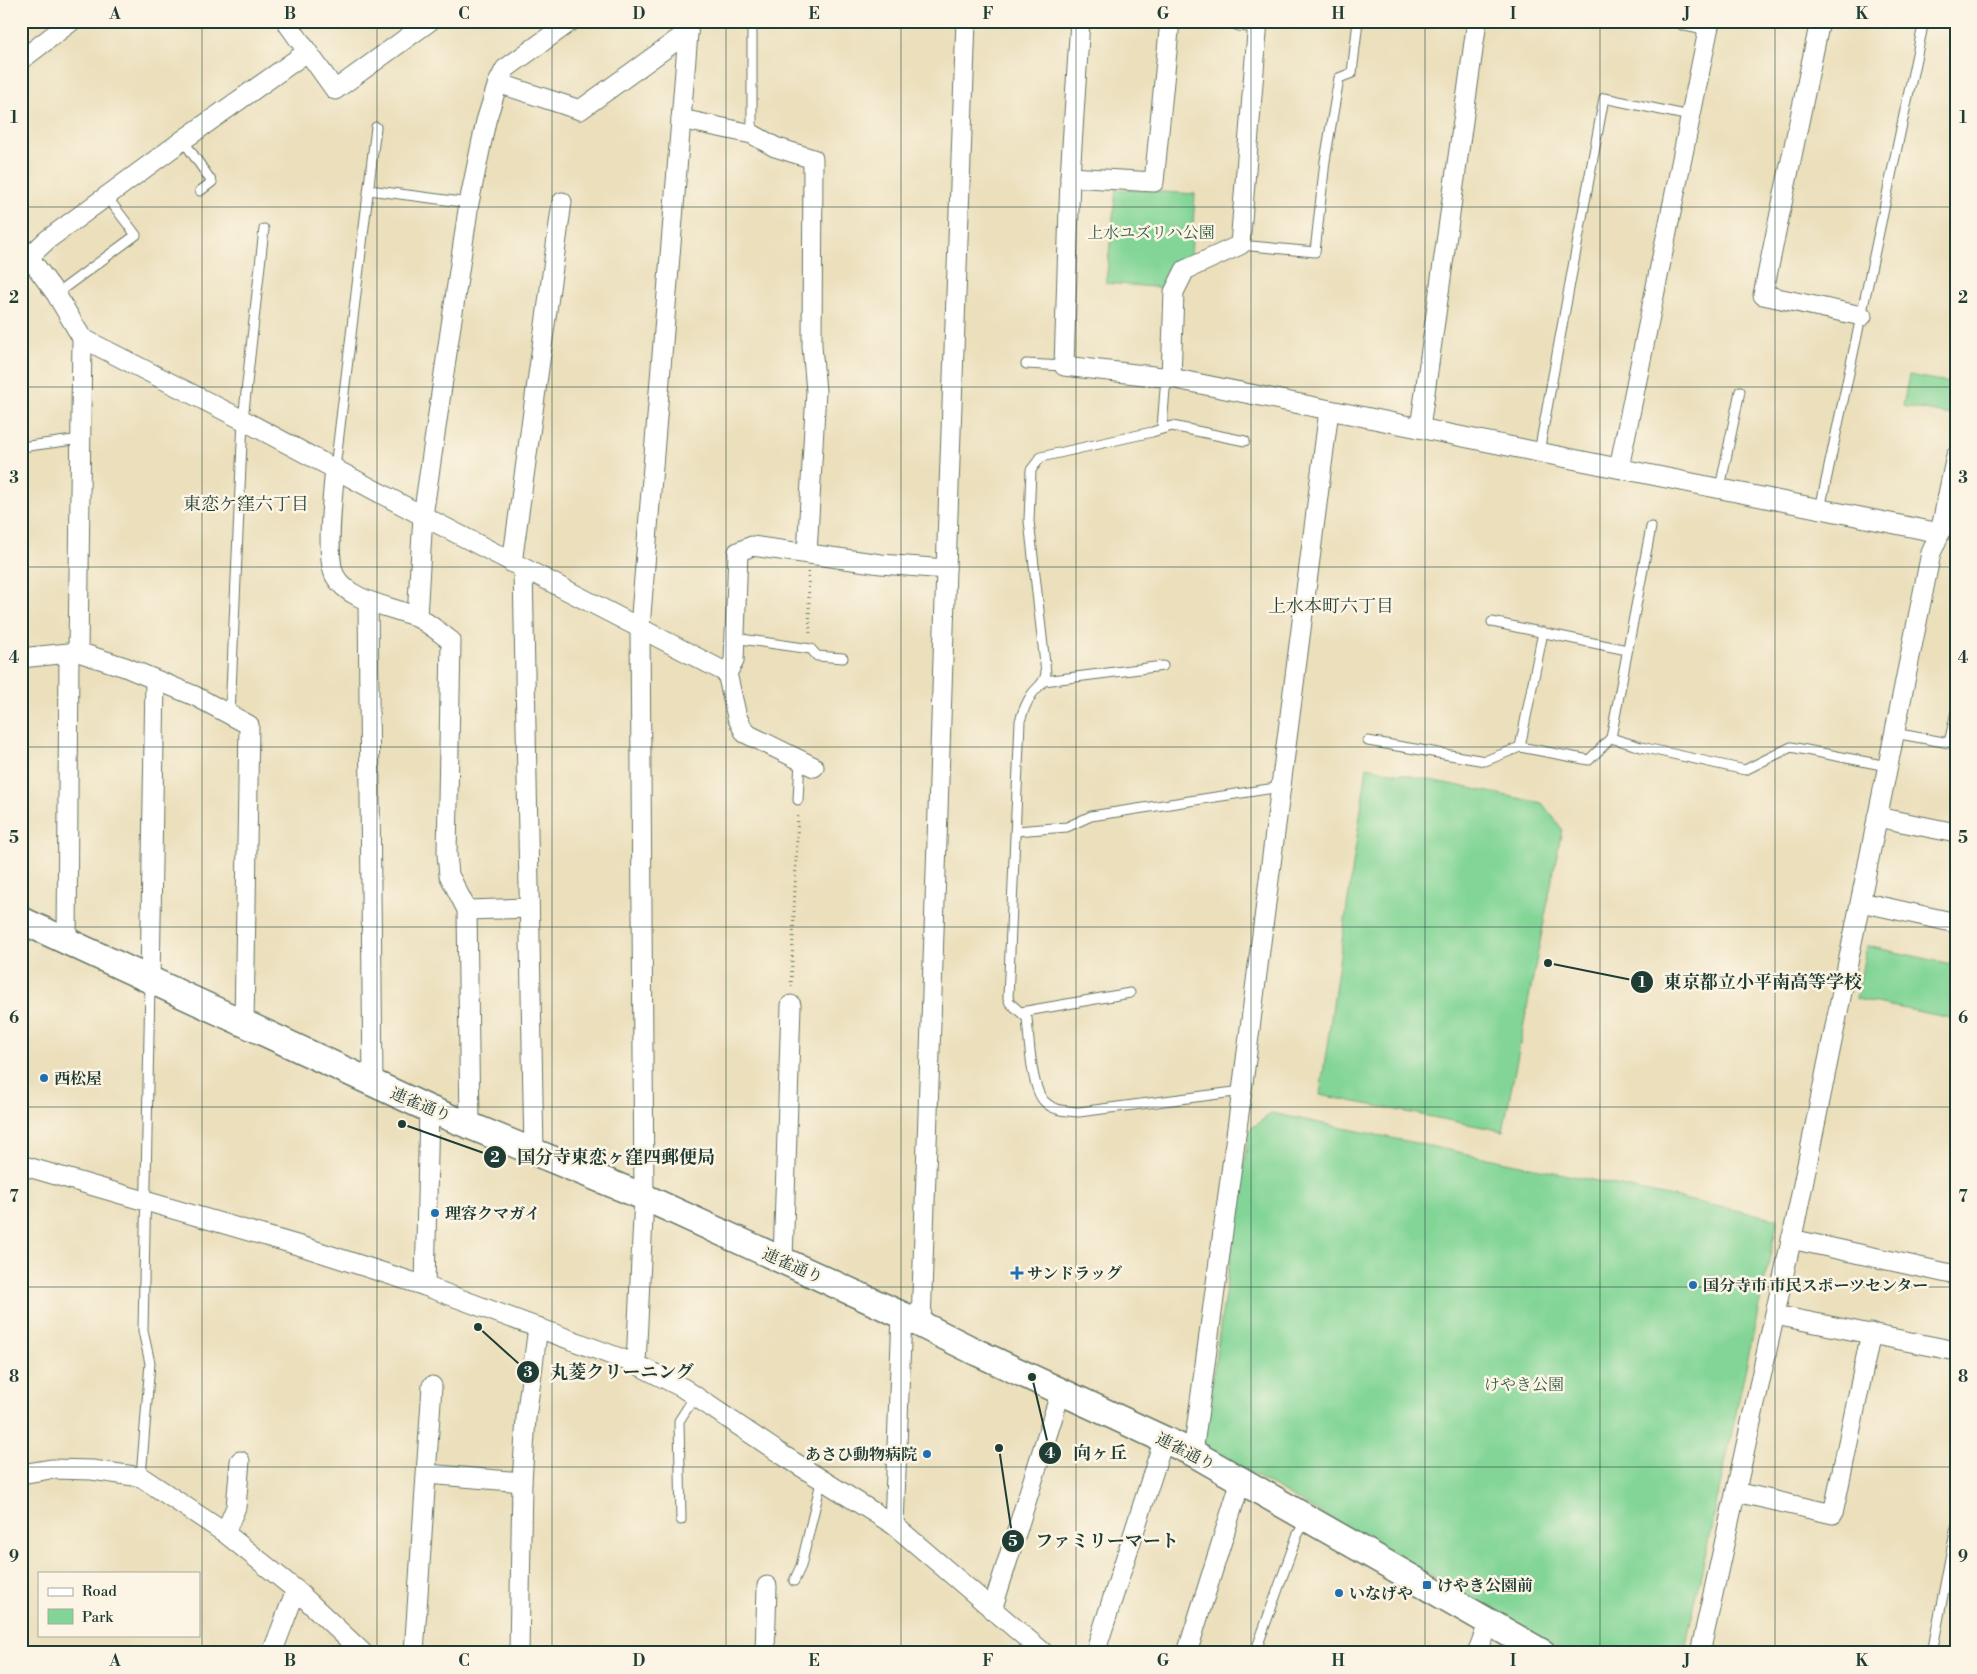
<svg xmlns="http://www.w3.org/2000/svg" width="1977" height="1674" viewBox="0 0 1977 1674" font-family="'Libre Bodoni','Noto Serif JP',serif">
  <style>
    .green { fill: #83d597; stroke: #518966 }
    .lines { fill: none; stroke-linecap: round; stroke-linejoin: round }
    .lane-casing { stroke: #667664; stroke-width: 11 }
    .street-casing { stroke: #667664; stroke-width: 21 }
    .secondary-casing { stroke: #667664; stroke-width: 29 }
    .path { stroke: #667664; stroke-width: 3; stroke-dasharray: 1 4; stroke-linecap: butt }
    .lane { stroke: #fff; stroke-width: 9 }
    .street { stroke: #fff; stroke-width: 19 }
    .secondary { stroke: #fff; stroke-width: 26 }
    .grid { fill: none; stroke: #1f3d34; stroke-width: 1; stroke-opacity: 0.55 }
    .poi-dot { fill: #1f6fb2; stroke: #fcf5e5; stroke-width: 2 }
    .labels { text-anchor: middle; stroke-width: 5; stroke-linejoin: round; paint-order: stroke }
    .park-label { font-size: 16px; fill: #335b48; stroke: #fcf5e5 }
    .poi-label { font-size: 16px; font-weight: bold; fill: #1f3d34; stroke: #fcf5e5; text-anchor: start }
    .street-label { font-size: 16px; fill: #1f3d34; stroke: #fcf5e5 }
    .neighbourhood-label { font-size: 18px; fill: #1f3d34; stroke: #fcf5e5 }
    .leader { fill: none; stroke: #1f3d34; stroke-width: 2 }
    .callout-dot { fill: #1f3d34; stroke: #fcf5e5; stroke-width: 2 }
    .mark-label { font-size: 15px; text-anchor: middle; font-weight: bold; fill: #fff }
    .callout-label { font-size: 18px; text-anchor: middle; font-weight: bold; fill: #1f3d34; stroke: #fcf5e5; stroke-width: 5; stroke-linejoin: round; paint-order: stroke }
    .neatline { fill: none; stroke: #1f3d34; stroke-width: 2 }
    .grid-label { font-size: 16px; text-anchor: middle; font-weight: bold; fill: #1f3d34 }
  </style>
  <rect width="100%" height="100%" fill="#fcf5e5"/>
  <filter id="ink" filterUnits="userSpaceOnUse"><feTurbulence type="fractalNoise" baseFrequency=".02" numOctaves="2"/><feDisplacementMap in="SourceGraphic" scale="10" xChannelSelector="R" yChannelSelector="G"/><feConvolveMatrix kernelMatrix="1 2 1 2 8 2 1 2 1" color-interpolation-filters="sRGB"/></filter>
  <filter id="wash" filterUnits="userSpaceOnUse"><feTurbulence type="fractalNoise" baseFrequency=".0096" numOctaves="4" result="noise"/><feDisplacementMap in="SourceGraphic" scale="20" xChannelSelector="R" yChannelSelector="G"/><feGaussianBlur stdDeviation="1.12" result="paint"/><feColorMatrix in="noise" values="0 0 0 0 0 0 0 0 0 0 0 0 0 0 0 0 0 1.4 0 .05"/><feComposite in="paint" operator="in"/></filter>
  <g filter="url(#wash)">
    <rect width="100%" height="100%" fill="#ebdfbc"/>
    <g class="green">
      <path d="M1116 189 1195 194 1191 256C1173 261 1168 272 1165 288L1106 283Z"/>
      <polygon points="1909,375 1956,384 1956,394 1951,415 1903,406"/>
      <polygon points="1367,767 1542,803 1562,829 1503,1131 1320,1095"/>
      <polygon points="1867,946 1956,965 1956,1019 1856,999"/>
      <polygon points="1272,1113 1778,1219 1684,1653 1566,1653 1250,1473 1203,1444 1249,1130"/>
    </g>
  </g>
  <g filter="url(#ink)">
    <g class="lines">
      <g class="lane-casing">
        <g id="lane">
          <polyline points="752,134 752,21"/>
          <polyline points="183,140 212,182 200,191"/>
          <polyline points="369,190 469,203"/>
          <polyline points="1240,245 1315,252 1325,161 1339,78 1352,73 1358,21"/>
          <polyline points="56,294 136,235 107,197"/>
          <polyline points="1026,364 1064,366"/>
          <polyline points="1162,428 1165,389 1171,378"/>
          <polyline points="21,447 81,439"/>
          <polyline points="1539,452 1604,98 1690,116"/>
          <polyline points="335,468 376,127"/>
          <polyline points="1720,488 1740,391"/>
          <polyline points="1820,509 1924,21"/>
          <polyline points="1651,527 1611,738 1641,747 1745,770 1791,747 1887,766"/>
          <polyline points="1492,622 1627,650"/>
          <polyline points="734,638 811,649 817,656 843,658"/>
          <polyline points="1044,681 1163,666"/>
          <polyline points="230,714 243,420 264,229"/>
          <polyline points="1894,733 1949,743 1956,712"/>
          <polyline points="1368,741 1485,761 1520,747 1589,760 1611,738"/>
          <polyline points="1520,747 1543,632"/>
          <polyline points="798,800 800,760"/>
          <polyline points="1016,831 1067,827 1091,816 1281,787"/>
          <polyline points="1021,1012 1130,993"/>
          <path d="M1242 1091 1079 1112C1067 1111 1054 1111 1045 1102 1031 1090 1029 1038 1027 1018L1010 1003 1008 998 1020 721C1023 711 1026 703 1032 694 1038 686 1044 684 1046 673L1029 521 1031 470 1041 457 1152 432 1172 426 1245 441"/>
          <polyline points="141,1477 150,1363 143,1331 150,984"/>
          <polyline points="681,1520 679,1421 695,1396"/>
          <polyline points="794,1581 801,1566 822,1478"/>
          <polyline points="1255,1653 1297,1536 1306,1520"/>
          <polyline points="1932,1653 1956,1527"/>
        </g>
      </g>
      <g class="street-casing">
        <g id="street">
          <polyline points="290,21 287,23 335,90 430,21"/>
          <polyline points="1080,21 1070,177 1064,366 1171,378 1940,533"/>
          <polyline points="1239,21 1258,23"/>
          <polyline points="1685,21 1709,26"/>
          <polyline points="1820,21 1763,295 1862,316"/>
          <polyline points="21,60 72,21"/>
          <polyline points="498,83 580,110 688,32"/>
          <polyline points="681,119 752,134 775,147 813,159 812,346 816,391 807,554"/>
          <polyline points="1070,177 1154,182 1170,21"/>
          <polyline points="82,338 243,420 423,516 727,673 737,717 745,733 814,767"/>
          <polyline points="1171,378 1174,292 1185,270 1240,245 1258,21"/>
          <polyline points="1420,428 1477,21"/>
          <path d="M335 468C333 493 325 556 335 576 349 602 392 606 416 617 428 622 440 633 451 641L447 854 449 875 467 910 470 1124"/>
          <polyline points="1619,468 1710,21"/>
          <polyline points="512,563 562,202"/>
          <polyline points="523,568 534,1152"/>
          <polyline points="368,601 373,1083"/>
          <polyline points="417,617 423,516 469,203 486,121 498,83 505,69 571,21"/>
          <polyline points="78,652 82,338 56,294 29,257 47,240 183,140 307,52"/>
          <polyline points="21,658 78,652 125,667 195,696 249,725 244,1024"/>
          <polyline points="727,673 734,661 738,552 752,546 881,564 946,569"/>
          <polyline points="1877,817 1956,833"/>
          <polyline points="1861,902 1956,923"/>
          <polyline points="467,910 529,908"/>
          <polyline points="67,942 69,654"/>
          <polyline points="150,981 155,680"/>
          <polyline points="21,1165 304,1247 425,1286 636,1364 683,1388 781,1454 894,1525 1044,1653"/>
          <polyline points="1791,1239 1956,1275"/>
          <polyline points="783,1261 791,1005"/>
          <polyline points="425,1286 429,1109"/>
          <polyline points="1775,1315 1956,1351"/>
          <polyline points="921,1324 946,569 966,21"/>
          <polyline points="636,1364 644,1197 640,627 689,21"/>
          <polyline points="1193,1453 1242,1091 1329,410"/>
          <polyline points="21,1474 51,1469 92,1470 141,1477 225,1533 296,1590 363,1653"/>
          <polyline points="427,1474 522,1482"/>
          <polyline points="1736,1492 1833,1514 1871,1333"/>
          <polyline points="894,1525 902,1315"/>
          <polyline points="225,1533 236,1507 240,1461"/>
          <polyline points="992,1610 1061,1391"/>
          <polyline points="272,1653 296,1590"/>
          <polyline points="414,1653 432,1386"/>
          <polyline points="519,1653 522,1482 526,1418 538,1327"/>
          <polyline points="765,1653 767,1586"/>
          <polyline points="1095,1653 1164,1439"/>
          <polyline points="1187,1653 1241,1480"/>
          <polyline points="1477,1653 1489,1622"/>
          <polyline points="1700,1653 1797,1214 1931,553 1940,533 1956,456"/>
        </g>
      </g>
      <g class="secondary-casing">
        <polyline id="secondary" points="21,920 429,1109 644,1197 902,1315 974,1351 1193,1453 1543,1653"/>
      </g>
      <g class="path">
        <polyline points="808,572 810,636"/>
        <polyline points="791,987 798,813"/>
      </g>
      <use href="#lane" class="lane"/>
      <use href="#street" class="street"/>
      <use href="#secondary" class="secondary"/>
    </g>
  </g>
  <path class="grid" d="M202 21V1653M377 21V1653M552 21V1653M726 21V1653M901 21V1653M1076 21V1653M1251 21V1653M1425 21V1653M1600 21V1653M1775 21V1653M21 207H1956M21 387H1956M21 567H1956M21 747H1956M21 927H1956M21 1107H1956M21 1287H1956M21 1467H1956"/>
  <g class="poi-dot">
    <circle cx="44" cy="1078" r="5"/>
    <circle cx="435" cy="1213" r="5"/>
    <path d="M1014.5 1265.5h5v5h5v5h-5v5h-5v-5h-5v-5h5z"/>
    <circle cx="1693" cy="1285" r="5"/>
    <circle cx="927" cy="1454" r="5"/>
    <rect x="1422" y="1580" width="10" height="10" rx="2.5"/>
    <circle cx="1339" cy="1593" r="5"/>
  </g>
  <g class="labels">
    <g class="park-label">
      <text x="1151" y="238">上水ユズリハ公園</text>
      <text x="1524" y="1390">けやき公園</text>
    </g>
    <g class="poi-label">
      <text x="54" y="1084">西松屋</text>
      <text x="445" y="1219">理容クマガイ</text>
      <text x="1027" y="1279">サンドラッグ</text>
      <text x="1703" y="1291">国分寺市 市民スポーツセンター</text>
      <text x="917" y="1460" text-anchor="end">あさひ動物病院</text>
      <text x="1437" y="1591">けやき公園前</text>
      <text x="1349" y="1599">いなげや</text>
    </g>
    <g class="street-label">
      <text transform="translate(421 1104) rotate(23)" y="6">連雀通り</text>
      <text transform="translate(793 1265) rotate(24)" y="6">連雀通り</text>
      <text transform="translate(1186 1451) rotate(27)" y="6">連雀通り</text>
    </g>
    <g class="neighbourhood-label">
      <text x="246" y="510">東恋ケ窪六丁目</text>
      <text x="1331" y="612">上水本町六丁目</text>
    </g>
  </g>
  <path class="leader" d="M1548 963L1642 982M402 1124L495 1157M478 1327L528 1372M1032 1377L1050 1453M999 1448L1013 1541"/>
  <g class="callout-dot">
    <circle cx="1548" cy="963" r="5"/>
    <circle cx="402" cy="1124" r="5"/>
    <circle cx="478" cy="1327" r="5"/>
    <circle cx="1032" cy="1377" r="5"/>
    <circle cx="999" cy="1448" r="5"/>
    <circle cx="1642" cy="982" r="12"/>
    <circle cx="495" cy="1157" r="12"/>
    <circle cx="528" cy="1372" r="12"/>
    <circle cx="1050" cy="1453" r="12"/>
    <circle cx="1013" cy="1541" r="12"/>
  </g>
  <g class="mark-label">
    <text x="1642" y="987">1</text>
    <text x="495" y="1162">2</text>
    <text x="528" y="1377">3</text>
    <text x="1050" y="1458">4</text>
    <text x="1013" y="1546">5</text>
  </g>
  <g class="callout-label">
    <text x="1763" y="988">東京都立小平南高等学校</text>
    <text x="616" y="1163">国分寺東恋ヶ窪四郵便局</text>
    <text x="622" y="1378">丸菱クリーニング</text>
    <text x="1100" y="1459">向ヶ丘</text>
    <text x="1107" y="1547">ファミリーマート</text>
  </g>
  <rect width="1977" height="1674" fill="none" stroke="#fcf5e5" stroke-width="55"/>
  <rect x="38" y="1572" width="162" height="65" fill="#fcf5e5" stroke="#a4ab9e"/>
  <rect x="48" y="1588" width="25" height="8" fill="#ffffff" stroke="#a4ab9e"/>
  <text x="82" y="1596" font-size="15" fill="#1f3d34">Road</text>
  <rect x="48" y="1609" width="25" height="15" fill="#83d597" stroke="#a4ab9e"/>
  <text x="82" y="1622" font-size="15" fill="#1f3d34">Park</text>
  <rect x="28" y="28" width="1922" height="1618" class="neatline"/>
  <g class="grid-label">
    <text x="115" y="19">A</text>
    <text x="290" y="19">B</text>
    <text x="464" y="19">C</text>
    <text x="639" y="19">D</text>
    <text x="814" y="19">E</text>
    <text x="988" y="19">F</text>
    <text x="1163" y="19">G</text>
    <text x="1338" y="19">H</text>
    <text x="1513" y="19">I</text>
    <text x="1687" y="19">J</text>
    <text x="1862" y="19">K</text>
    <text x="14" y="123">1</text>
    <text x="1963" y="123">1</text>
    <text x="14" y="303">2</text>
    <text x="1963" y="303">2</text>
    <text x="14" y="483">3</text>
    <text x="1963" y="483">3</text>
    <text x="14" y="663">4</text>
    <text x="1963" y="663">4</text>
    <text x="14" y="843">5</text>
    <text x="1963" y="843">5</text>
    <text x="14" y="1023">6</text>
    <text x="1963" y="1023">6</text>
    <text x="14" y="1202">7</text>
    <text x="1963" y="1202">7</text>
    <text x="14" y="1382">8</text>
    <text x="1963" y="1382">8</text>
    <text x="14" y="1562">9</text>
    <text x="1963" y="1562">9</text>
    <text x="115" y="1666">A</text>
    <text x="290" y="1666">B</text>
    <text x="464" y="1666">C</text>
    <text x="639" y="1666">D</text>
    <text x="814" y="1666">E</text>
    <text x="988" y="1666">F</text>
    <text x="1163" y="1666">G</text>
    <text x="1338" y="1666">H</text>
    <text x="1513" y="1666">I</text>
    <text x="1687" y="1666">J</text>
    <text x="1862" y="1666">K</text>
  </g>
</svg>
